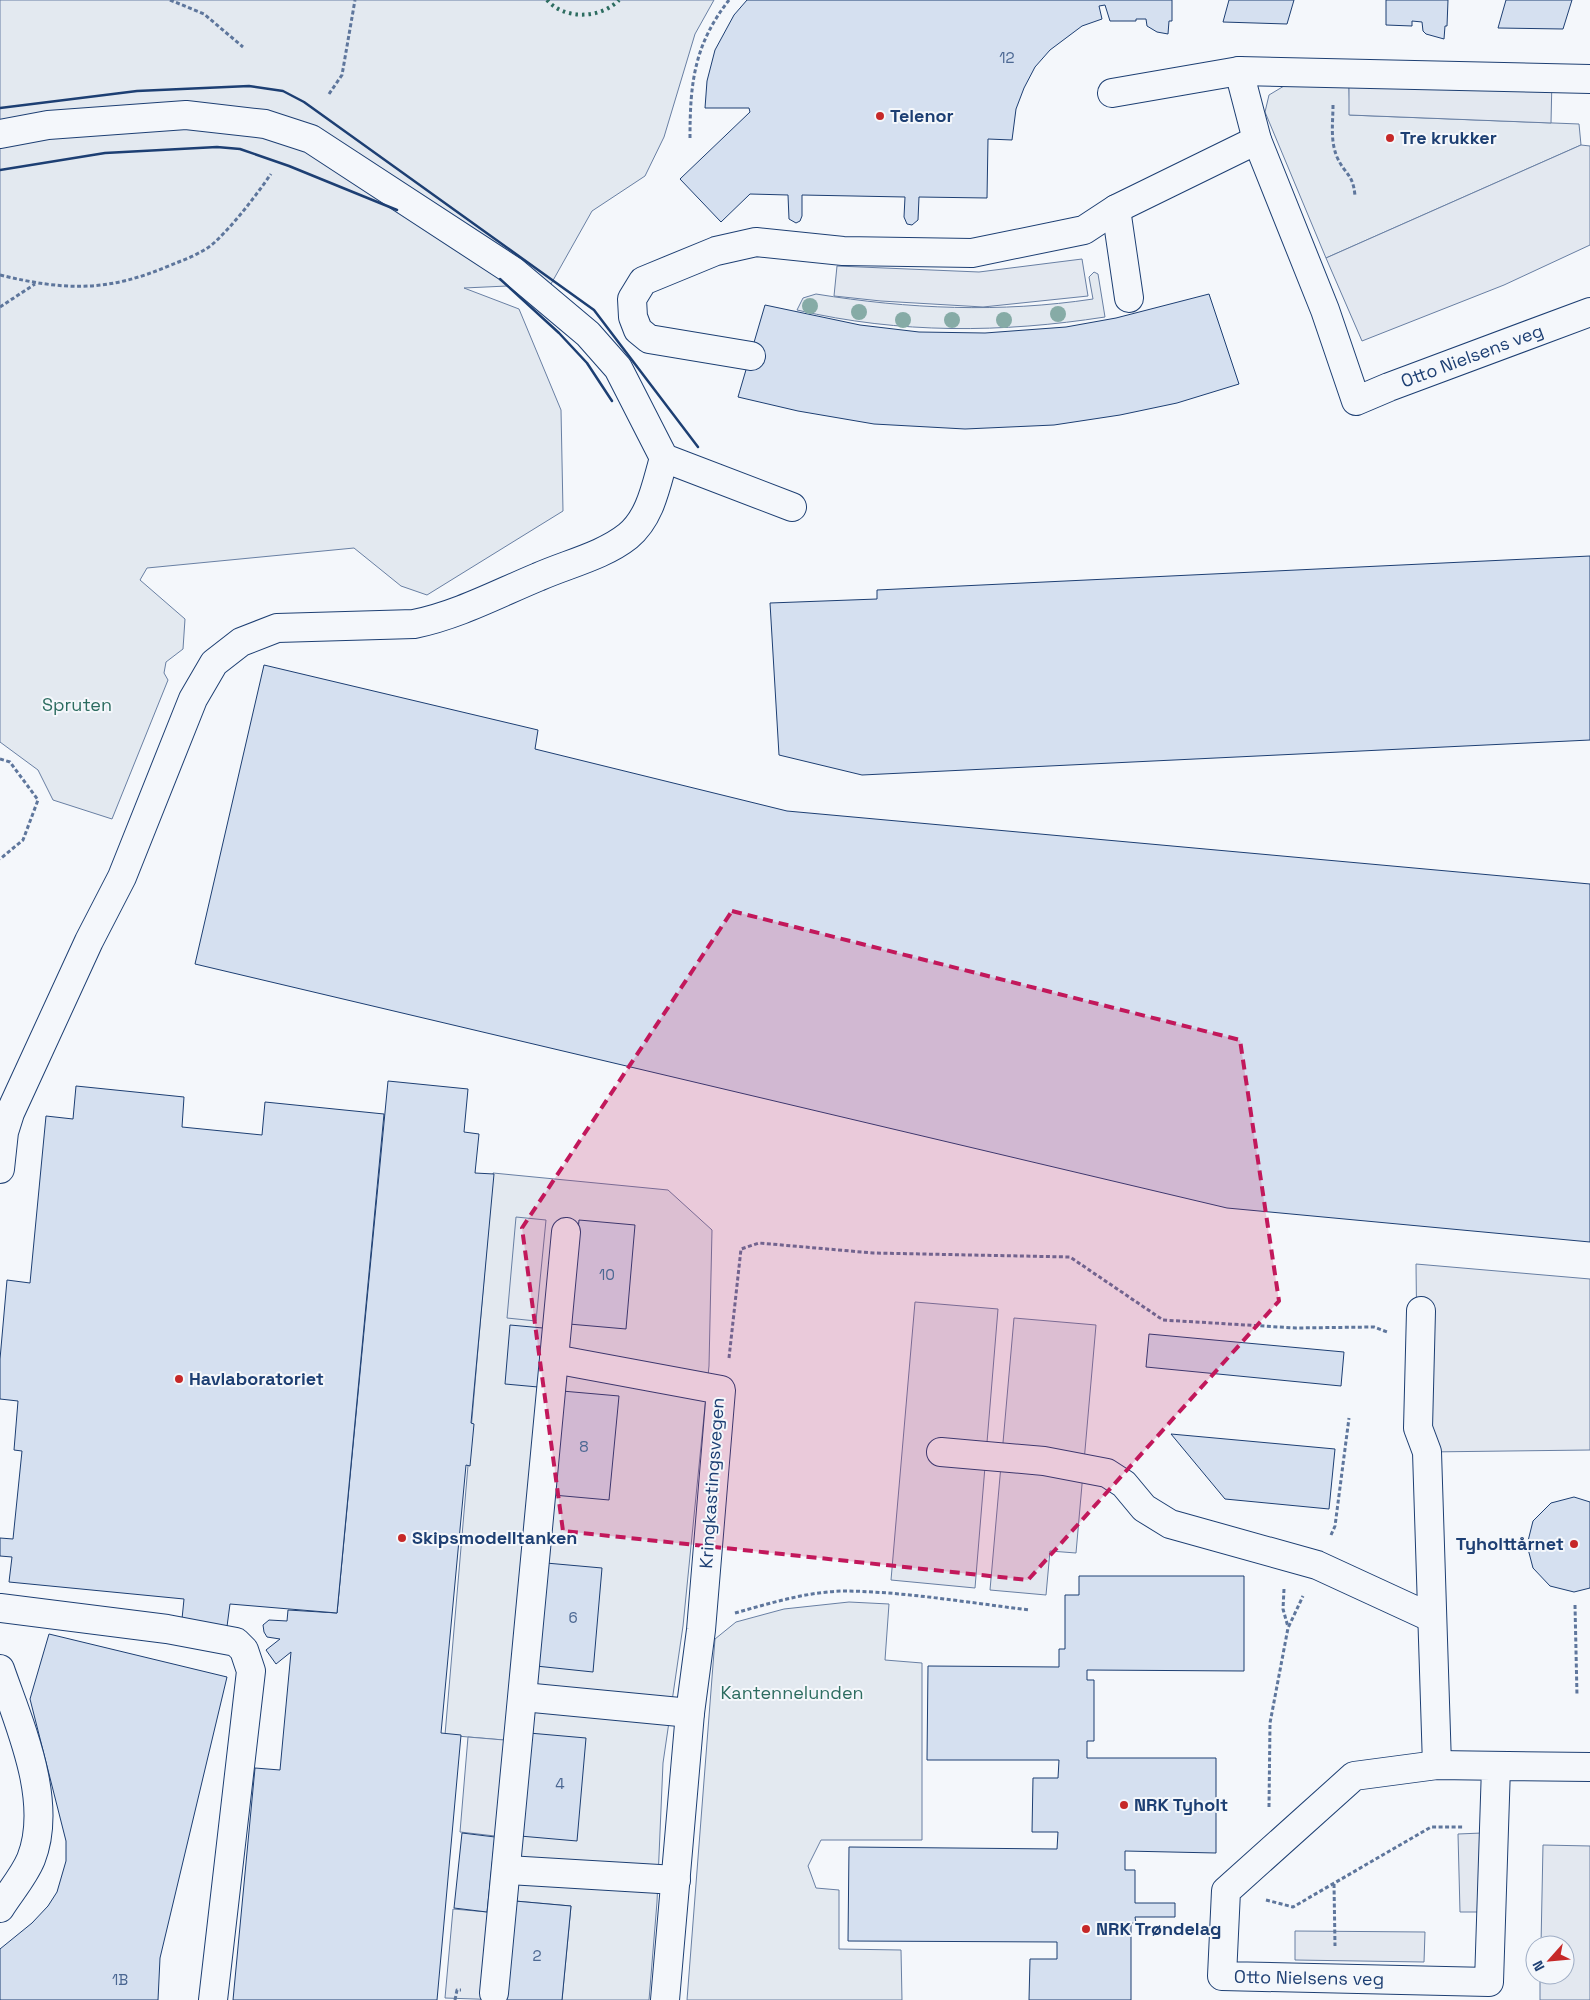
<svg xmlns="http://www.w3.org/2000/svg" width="1590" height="2000" viewBox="0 0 1590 2000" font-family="'Space Grotesk',sans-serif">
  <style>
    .green { fill: #e3e9f0; stroke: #687fa3 }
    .parking { fill: #e3e8f0; stroke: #687fa3 }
    .building { fill: #d5e0f0; stroke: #1d3f73 }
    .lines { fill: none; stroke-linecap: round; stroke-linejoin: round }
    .minor-casing { stroke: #1d3f73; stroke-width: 30 }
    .path { stroke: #5e769c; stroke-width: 3; stroke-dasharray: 4 2.5; stroke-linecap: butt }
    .minor { stroke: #f4f7fb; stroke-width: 28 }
    .hedge { stroke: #2c6c60; stroke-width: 4; stroke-dasharray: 2.5 4; stroke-linecap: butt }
    .wall { stroke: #1d3f73; stroke-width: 2.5 }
    .tree { fill: #86aba6 }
    .marked { fill: #c2185b; fill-opacity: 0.2; stroke: #c2185b; stroke-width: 4; stroke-dasharray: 10 6; stroke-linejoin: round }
    .poi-dot { fill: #c62828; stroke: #f4f7fb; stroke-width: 2 }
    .labels { text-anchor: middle; stroke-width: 4; stroke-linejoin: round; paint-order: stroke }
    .number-label { font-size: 15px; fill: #4b6792 }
    .poi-label { font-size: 18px; font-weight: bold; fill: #1d3f73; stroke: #f4f7fb; text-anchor: start }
    .street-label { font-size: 18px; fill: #1d3f73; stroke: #f4f7fb }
    .park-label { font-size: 18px; fill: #2c6c60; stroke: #f4f7fb }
  </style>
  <rect width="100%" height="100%" fill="#f4f7fb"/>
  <g class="green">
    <polygon points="0,0 714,0 695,34 664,137 645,176 592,211 551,284 464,288 519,309 561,410 563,511 427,595 401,586 354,548 147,568 140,580 185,619 183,649 166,662 164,673 168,680 112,819 53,800 38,770 0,742"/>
    <polygon points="1284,86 1349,87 1350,115 1579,124 1581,145 1326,258 1265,112 1269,95"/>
    <path d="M1094 272 1098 274 1105 317C1002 333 900 334 797 310L803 298 816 294C908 309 1001 313 1093 299L1089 277Z"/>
    <polygon points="493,1173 668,1190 712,1230 709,1366 683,1626 663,1763 657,1902 649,2000 562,2000 571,1906 515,1901 527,1742 445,1735"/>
    <polygon points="849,1602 889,1604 885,1660 922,1663 922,1840 821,1840 808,1866 816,1888 839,1890 839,1949 901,1950 902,2000 687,2000 715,1639 736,1622 784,1609"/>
  </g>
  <g class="parking">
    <polygon points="1349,73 1552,78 1551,123 1349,115"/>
    <polygon points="1581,145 1590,146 1590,245 1504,285 1362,341 1326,258"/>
    <polygon points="1082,259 1088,296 983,307 881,301 834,296 837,266 979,272"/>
    <polygon points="516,1217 546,1220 536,1321 507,1318"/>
    <polygon points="1416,1264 1590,1279 1590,1450 1427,1452 1418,1428"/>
    <polygon points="915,1302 998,1309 975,1588 891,1580"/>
    <polygon points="1014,1318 1096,1325 1076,1553 1050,1551 1046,1595 990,1590"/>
    <polygon points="468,1737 528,1742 505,2000 445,1998 453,1909 488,1912 495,1836 460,1832"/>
    <polygon points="1482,1833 1484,1912 1460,1912 1458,1834"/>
    <polygon points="1543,1845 1590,1846 1590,2000 1540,2000 1540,1975 1565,1975 1565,1945 1541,1945"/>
    <polygon points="1295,1931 1425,1932 1424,1962 1295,1960"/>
  </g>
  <g class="building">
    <polygon points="747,0 1172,0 1172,21 1169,21 1168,34 1157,32 1147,26 1146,19 1136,19 1136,21 1110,21 1105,5 1099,6 1102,19 1082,26 1050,50 1035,67 1024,88 1016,109 1012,140 988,139 987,198 919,197 918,220 912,225 907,224 904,217 905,197 802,195 802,216 800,221 796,223 789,219 788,195 750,194 721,222 680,179 750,112 749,108 705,108 707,81 715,50 734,15"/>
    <polygon points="1229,0 1294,0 1287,24 1223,22"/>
    <polygon points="1386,0 1448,0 1447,26 1445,26 1444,39 1426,34 1423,31 1422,22 1412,21 1412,26 1386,25"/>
    <polygon points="1506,0 1572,0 1563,29 1498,28"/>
    <polygon points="1209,294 1239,384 1177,403 1120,415 1054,425 965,429 874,424 798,411 738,397 765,305 860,325 919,332 985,333 1066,327 1116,318"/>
    <polygon points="1590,556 1590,740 862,775 779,755 770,603 877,599 877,590"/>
    <polygon points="264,665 538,730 535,749 787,811 1590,884 1590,1242 1227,1208 195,964"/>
    <polygon points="388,1081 468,1089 464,1132 479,1134 475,1173 494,1174 471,1423 474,1424 470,1466 466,1465 441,1733 461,1735 437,2000 233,2000 255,1768 280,1770 291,1652 276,1664 266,1650 280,1639 267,1637 264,1632 263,1625 269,1620 287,1621 288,1610 337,1613"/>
    <polygon points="76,1086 184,1097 182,1127 262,1135 265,1102 384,1114 337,1613 230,1604 226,1634 181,1629 184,1599 9,1582 12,1557 0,1556 0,1538 13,1539 22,1451 14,1450 18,1401 0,1399 0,1359 7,1280 30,1283 46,1116 73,1119"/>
    <polygon points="579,1220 635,1225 626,1329 569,1324"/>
    <polygon points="510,1325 543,1328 538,1387 505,1384"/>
    <polygon points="1149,1334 1344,1352 1341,1386 1146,1367"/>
    <polygon points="562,1391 619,1396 609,1500 553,1495"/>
    <polygon points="1171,1434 1335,1449 1329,1509 1225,1499"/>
    <polygon points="1574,1497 1590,1502 1590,1588 1574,1592 1550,1586 1533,1568 1527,1545 1533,1521 1551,1503"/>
    <polygon points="546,1563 602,1568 593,1672 536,1666"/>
    <polygon points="1079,1576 1244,1576 1244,1671 1087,1670 1087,1680 1094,1680 1094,1741 1087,1741 1087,1758 1216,1758 1216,1853 1125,1851 1125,1870 1135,1870 1135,1903 1175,1903 1175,1917 1135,1917 1136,1923 1131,1923 1131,2000 1029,2000 1030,1959 1057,1959 1057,1942 848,1941 849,1847 1057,1849 1058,1832 1032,1832 1033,1778 1058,1778 1059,1760 927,1760 928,1666 1059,1667 1059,1649 1065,1649 1065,1595 1079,1595"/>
    <polygon points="49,1634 227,1677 160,1958 158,2000 0,2000 0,1949 32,1923 48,1906 57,1892 66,1861 66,1841 30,1699"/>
    <polygon points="529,1733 586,1738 577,1841 520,1836"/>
    <polygon points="462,1833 495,1837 487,1912 454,1908"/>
    <polygon points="515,1901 571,1906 562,2000 505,2000"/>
  </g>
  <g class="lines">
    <g class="minor-casing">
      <g id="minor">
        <polyline points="1239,71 1590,79"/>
        <path id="s1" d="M1112 93 1239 71 1257 140 1325 310 1356 401 1389 387 1590 312"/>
        <polyline points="0,134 48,125 186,115 265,124 311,139 513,271 588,334 618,368 664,458 792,507"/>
        <polyline points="1116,209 1129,298"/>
        <polyline points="751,356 649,339 638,330 633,317 632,299 643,281 716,251 756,242 843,251 972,253 1084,230 1116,209 1257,140"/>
        <path d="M0 1169 4 1132 10 1113 89 941 122 877 193 699 214 663 241 642 277 628 414 624C458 615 497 594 538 577 567 564 603 556 628 536 651 517 656 485 664 458"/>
        <polyline points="1421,1311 1418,1428 1427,1452 1437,1765"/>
        <polyline points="554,1359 721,1390 701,1630 690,1713 665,2000"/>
        <polyline points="941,1452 1044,1461 1107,1473 1124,1484 1144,1508 1170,1524 1317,1565 1432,1618"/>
        <polyline points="0,1608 167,1629 236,1642 244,1650 251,1671 213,2000"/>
        <path d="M0 1669C19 1724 54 1801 31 1859 24 1876 10 1892 0 1908"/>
        <polyline points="523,1697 690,1713"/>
        <polyline points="1496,1767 1489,1982 1222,1976 1226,1891 1354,1776 1437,1765 1590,1767"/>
        <polyline points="507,1870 676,1880"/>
        <polyline points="494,1993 566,1232"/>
      </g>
    </g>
    <g class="path">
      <polyline points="170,0 204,14 243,47"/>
      <polyline points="329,94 342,75 355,0"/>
      <path d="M1333 105C1333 123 1330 140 1337 157 1345 175 1353 173 1355 196"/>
      <path d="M690 138C690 83 694 45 729 0"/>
      <path d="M0 275C66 291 108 292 171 265 186 259 203 253 215 242 236 222 254 198 271 174"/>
      <polyline points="0,307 35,284"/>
      <polyline points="0,759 10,762 38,800 23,840 0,859"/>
      <polyline points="729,1358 741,1249 759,1243 873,1253 1070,1257 1163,1320 1296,1328 1374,1327 1387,1332"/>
      <polyline points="1331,1535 1335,1526 1349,1418"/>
      <polyline points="1284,1589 1283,1609 1288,1627"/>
      <polyline points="1575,1605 1577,1696"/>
      <path d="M735 1613C771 1603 809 1591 847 1591 908 1592 970 1603 1030 1610"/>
      <polyline points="1269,1807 1270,1723 1288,1628 1303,1596"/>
      <polyline points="1334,1884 1335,1946"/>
      <polyline points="1266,1900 1293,1907 1431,1827 1463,1827"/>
      <polyline points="455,2000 457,1990 461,1990"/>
    </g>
    <use href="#minor" class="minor"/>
    <path class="hedge" d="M547 0C564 20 601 19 619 0"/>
    <g class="wall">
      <polyline points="0,108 137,91 249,86 283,91 304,102 594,310 698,447"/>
      <polyline points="0,170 105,153 217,147 240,149 289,166 397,210"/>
      <polyline points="500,279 559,333 587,363 612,401"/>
    </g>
  </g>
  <g class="tree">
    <circle cx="810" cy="306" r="8"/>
    <circle cx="859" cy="312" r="8"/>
    <circle cx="1058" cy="314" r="8"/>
    <circle cx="903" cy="320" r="8"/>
    <circle cx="952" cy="320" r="8"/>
    <circle cx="1004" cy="320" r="8"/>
  </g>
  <path class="marked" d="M732 911 1240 1040 1279 1301 1028 1580 563 1531 522 1228Z"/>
  <g class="poi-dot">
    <circle cx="880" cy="116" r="5"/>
    <circle cx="1390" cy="138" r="5"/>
    <circle cx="179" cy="1379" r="5"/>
    <circle cx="402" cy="1538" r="5"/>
    <circle cx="1574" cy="1544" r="5"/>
    <circle cx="1124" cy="1805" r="5"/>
    <circle cx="1086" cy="1929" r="5"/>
  </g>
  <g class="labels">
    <g class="number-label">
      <text x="1007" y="63">12</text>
      <text x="607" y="1280">10</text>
      <text x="584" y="1452">8</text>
      <text x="573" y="1623">6</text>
      <text x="560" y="1789">4</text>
      <text x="537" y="1961">2</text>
      <text x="120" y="1985">1B</text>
    </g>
    <g class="poi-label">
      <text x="890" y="122">Telenor</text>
      <text x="1400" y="144">Tre krukker</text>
      <text x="189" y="1385">Havlaboratoriet</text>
      <text x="412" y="1544">Skipsmodelltanken</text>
      <text x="1564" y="1550" text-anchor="end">Tyholttårnet</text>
      <text x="1134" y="1811">NRK Tyholt</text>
      <text x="1096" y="1935">NRK Trøndelag</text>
    </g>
    <g class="street-label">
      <text dy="6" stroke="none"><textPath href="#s1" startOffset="604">Otto Nielsens veg</textPath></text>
      <text transform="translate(712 1483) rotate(-86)" y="6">Kringkastingsvegen</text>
      <text transform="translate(1309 1978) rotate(1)" y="6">Otto Nielsens veg</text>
    </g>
    <g class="park-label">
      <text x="77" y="711">Spruten</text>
      <text x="792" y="1699">Kantennelunden</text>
    </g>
  </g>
  <g transform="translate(1550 1960) rotate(243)"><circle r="24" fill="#f4f7fb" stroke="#9eadc5"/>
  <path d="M0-4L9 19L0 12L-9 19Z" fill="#c62828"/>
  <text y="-8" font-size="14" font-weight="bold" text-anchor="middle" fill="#1d3f73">N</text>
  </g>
</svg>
